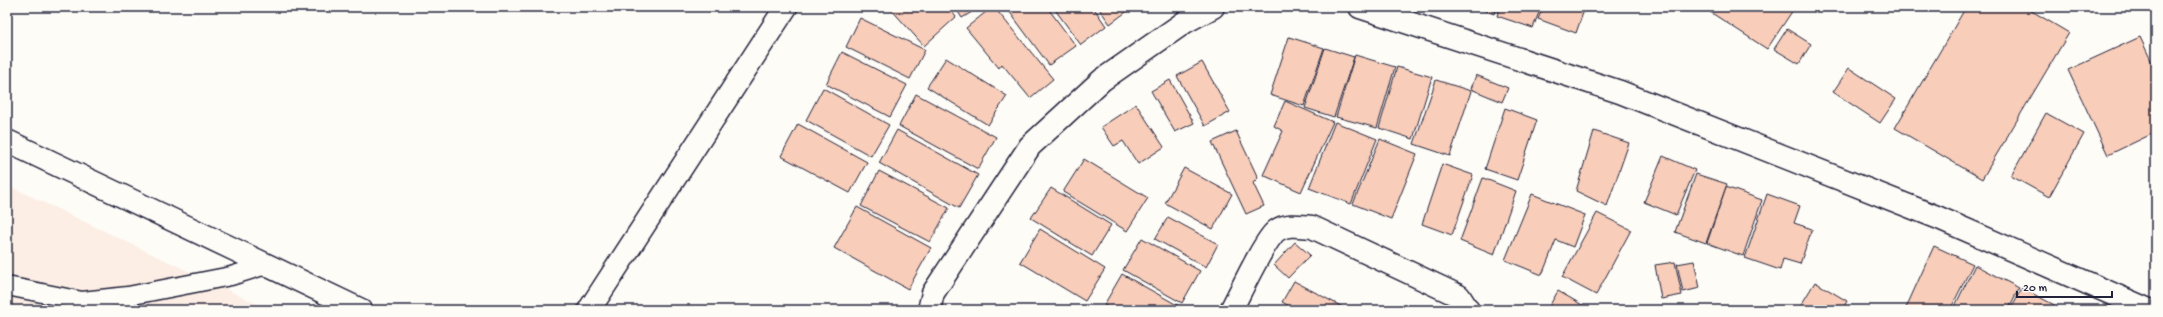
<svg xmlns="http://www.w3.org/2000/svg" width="2163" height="317" viewBox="0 0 2163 317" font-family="'Gochi Hand',sans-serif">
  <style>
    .built { fill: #fceee4 }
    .building { fill: #f8cdb9; stroke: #22223b }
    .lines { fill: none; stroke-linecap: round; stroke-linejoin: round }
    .service-casing { stroke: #22223b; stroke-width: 21 }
    .minor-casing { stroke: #22223b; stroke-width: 25 }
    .secondary-casing { stroke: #22223b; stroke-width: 25 }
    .service { stroke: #fdfcf7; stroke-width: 18 }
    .minor { stroke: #fdfcf7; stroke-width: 22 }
    .secondary { stroke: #fdfcf7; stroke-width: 22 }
  </style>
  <rect width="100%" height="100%" fill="#fdfcf7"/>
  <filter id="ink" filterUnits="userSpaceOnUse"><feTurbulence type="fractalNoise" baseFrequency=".025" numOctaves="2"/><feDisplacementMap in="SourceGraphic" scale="8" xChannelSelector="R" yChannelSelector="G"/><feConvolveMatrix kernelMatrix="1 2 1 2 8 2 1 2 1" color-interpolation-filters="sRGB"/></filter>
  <g filter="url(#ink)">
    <polygon class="built" points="7,185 270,310 7,310"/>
    <g class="building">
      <polygon points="889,7 948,7 956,17 924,46"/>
      <polygon points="955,7 980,7 962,18"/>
      <polygon points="992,7 994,7 1053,79 1030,98 1002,64 999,68 966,28"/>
      <polygon points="1006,7 1047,7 1076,46 1049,65"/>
      <polygon points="1053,7 1093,7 1106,26 1081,45"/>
      <polygon points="1098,7 1133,7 1110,24"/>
      <polygon points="1476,7 1496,7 1494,14"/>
      <polygon points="1500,7 1541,7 1533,28 1497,16"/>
      <polygon points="1543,7 1585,7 1576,33 1538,19"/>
      <polygon points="1705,7 1795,7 1767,49 1704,8"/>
      <polygon points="1966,7 2025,7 2069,33 1982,179 1895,128"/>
      <polygon points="860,18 925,50 910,79 846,47"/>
      <polygon points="1787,29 1811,44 1799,64 1774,49"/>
      <polygon points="1289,37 1324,48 1304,106 1270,95"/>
      <polygon points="2140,37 2156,71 2156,132 2108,155 2068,70"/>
      <polygon points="1325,48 1354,57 1334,117 1305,108"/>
      <polygon points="842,52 907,85 890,117 826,84"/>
      <polygon points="1355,55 1395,67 1377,128 1336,117"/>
      <polygon points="946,58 1007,96 988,125 927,87"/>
      <polygon points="1202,62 1230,112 1205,126 1177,76"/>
      <polygon points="1397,67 1432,77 1413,139 1379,128"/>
      <polygon points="1849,68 1896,99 1880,123 1833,92"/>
      <polygon points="1476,75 1508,88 1502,102 1471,89"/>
      <polygon points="1170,80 1194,123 1175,132 1151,91"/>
      <polygon points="1436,80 1471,91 1450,156 1414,144"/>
      <polygon points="823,88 889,125 871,156 806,120"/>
      <polygon points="916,94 996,137 978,169 899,126"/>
      <polygon points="1285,101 1333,122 1301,192 1263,175 1283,131 1274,126"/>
      <polygon points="1136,104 1164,147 1138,164 1123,141 1114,146 1101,127"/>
      <polygon points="1505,108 1537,120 1517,180 1485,169"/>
      <polygon points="2046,113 2084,134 2049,197 2011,176"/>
      <polygon points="1335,122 1377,139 1351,204 1309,188"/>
      <polygon points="798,124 867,162 850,193 781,156"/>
      <polygon points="897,130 978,175 959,208 879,163"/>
      <polygon points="1236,131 1258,178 1253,183 1264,206 1246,214 1212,142"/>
      <polygon points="1594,131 1629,143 1607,206 1576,191"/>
      <polygon points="1380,139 1417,154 1391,219 1353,204"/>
      <polygon points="1663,156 1695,170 1676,215 1644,202"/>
      <polygon points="1084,159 1148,198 1127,231 1063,192"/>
      <polygon points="1442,164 1473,175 1452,235 1422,224"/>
      <polygon points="1184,168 1232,194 1213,229 1165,203"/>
      <polygon points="879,171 949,208 930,242 861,206"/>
      <polygon points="1696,174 1727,184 1706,243 1675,232"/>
      <polygon points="1483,178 1516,191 1494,255 1460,241"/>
      <polygon points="1726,187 1762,200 1743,256 1707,243"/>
      <polygon points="1051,188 1111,225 1092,256 1031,218"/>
      <polygon points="1532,194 1585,215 1573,247 1556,240 1542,275 1505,260"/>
      <polygon points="1767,194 1800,206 1794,223 1812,229 1800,264 1783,259 1780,270 1745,258"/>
      <polygon points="857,207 931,248 908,289 834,248"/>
      <polygon points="1597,213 1631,230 1596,295 1562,277"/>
      <polygon points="1168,217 1218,244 1206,267 1155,239"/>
      <polygon points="1040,229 1105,269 1085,301 1020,262"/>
      <polygon points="1142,238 1200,271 1182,303 1123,270"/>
      <polygon points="1295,242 1310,255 1288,278 1274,265"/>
      <polygon points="1934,246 1973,264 1950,310 1905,310"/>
      <polygon points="1694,261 1700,288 1683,292 1677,264"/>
      <polygon points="1675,262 1682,295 1661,299 1655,265"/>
      <polygon points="1975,265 2019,288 2008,310 1953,310"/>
      <polygon points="1122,274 1186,310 1113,310 1104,305"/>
      <polygon points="1294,281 1348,310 1296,310 1282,302"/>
      <polygon points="1815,282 1847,301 1842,310 1798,310"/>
      <polygon points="2022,288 2062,309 2062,310 2010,310"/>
      <polygon points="1558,291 1591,310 1547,310"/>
      <polygon points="57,300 77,310 52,310"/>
    </g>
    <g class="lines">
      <g class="service-casing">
        <polyline id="service" points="7,286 82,301 128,296 231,276 266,265"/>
      </g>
      <g class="minor-casing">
        <g id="minor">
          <polyline points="1360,7 1620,92 1939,218 2149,310"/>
          <polyline points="589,310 786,7"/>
          <polyline points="929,310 933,293 1030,146 1102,80 1185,22 1213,7"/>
          <path d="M1231 310C1240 293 1264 241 1276 231 1286 223 1300 226 1312 227L1459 296 1468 310"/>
        </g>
      </g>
      <g class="secondary-casing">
        <polyline id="secondary" points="7,141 361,310"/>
      </g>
      <use href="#service" class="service"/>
      <use href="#minor" class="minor"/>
      <use href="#secondary" class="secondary"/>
    </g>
  </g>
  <rect width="2163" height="317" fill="none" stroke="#fdfcf7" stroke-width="24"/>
  <rect x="12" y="12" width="2139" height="293" fill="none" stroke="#22223b" stroke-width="1.5" filter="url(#ink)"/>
  <path d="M2017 291v6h95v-6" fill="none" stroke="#22223b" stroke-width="2"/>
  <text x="2023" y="291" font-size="12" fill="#22223b" stroke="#fdfcf7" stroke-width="3" paint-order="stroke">20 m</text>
</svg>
